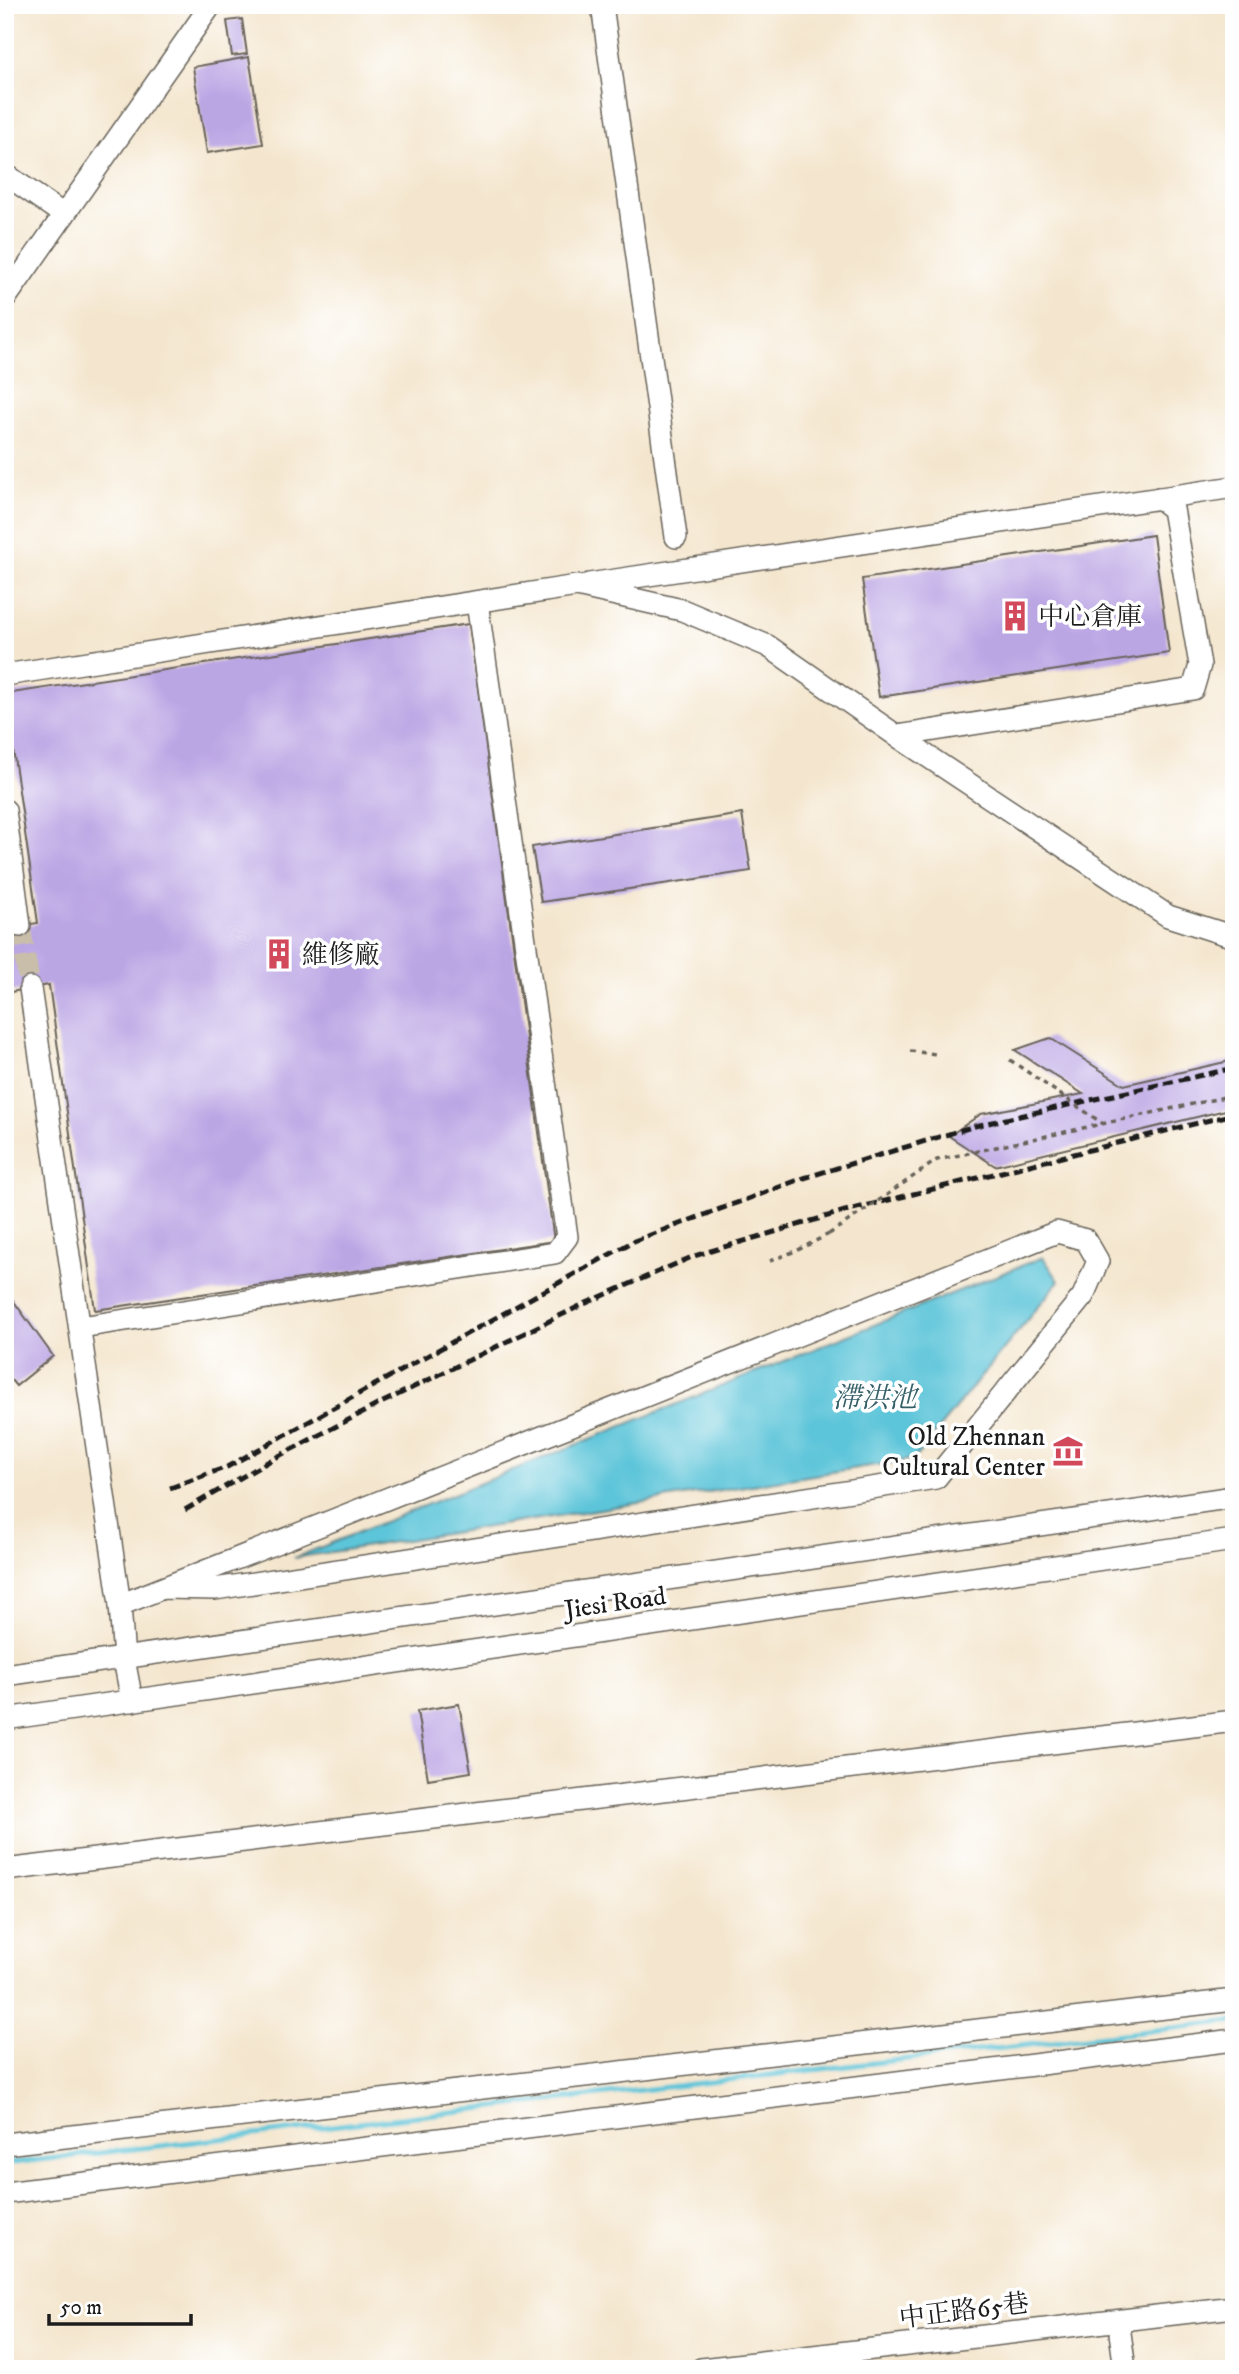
<svg xmlns="http://www.w3.org/2000/svg" width="1239" height="2374" viewBox="0 0 1239 2374" font-family="'IM FELL DW Pica','Noto Serif TC',serif">
  <style>
    .water { fill: #5dc5d9; stroke: #3c707a; stroke-width: 2 }
    .lines { fill: none; stroke-linecap: round; stroke-linejoin: round }
    .stream { stroke: #5dc5d9; stroke-width: 5 }
    .building { fill: #bba6e4 }
    .minor-tunnel { stroke: #c9beaa; stroke-width: 21; stroke-dasharray: 21 10; stroke-linecap: butt }
    .minor-casing { stroke: #68635a; stroke-width: 24 }
    .path { stroke: #68635a; stroke-width: 3.5; stroke-dasharray: 5 5; stroke-linecap: butt }
    .minor { stroke: #fff; stroke-width: 21 }
    .rail { stroke: #1c1c1c; stroke-width: 5; stroke-dasharray: 10 5; stroke-linecap: butt }
    .path-bridge { stroke: #68635a; stroke-width: 3.5; stroke-dasharray: 5 5; stroke-linecap: butt }
    .labels { text-anchor: middle; stroke-width: 7; stroke-linejoin: round; paint-order: stroke }
    .poi-label { font-size: 26px; fill: #1c1c1c; stroke: #fff; text-anchor: start }
    .street-label { font-size: 26px; fill: #1c1c1c; stroke: #fff }
    .water-label { font-size: 28px; font-style: italic; fill: #366068; stroke: #fff }
  </style>
  <rect width="100%" height="100%" fill="#fff"/>
  <filter id="ink" filterUnits="userSpaceOnUse"><feTurbulence type="fractalNoise" baseFrequency=".0143" numOctaves="2"/><feDisplacementMap in="SourceGraphic" scale="14" xChannelSelector="R" yChannelSelector="G"/><feConvolveMatrix kernelMatrix="1 2 1 2 8 2 1 2 1" color-interpolation-filters="sRGB"/></filter>
  <filter id="wash" filterUnits="userSpaceOnUse"><feTurbulence type="fractalNoise" baseFrequency=".00686" numOctaves="4" result="noise"/><feDisplacementMap in="SourceGraphic" scale="28" xChannelSelector="R" yChannelSelector="G"/><feGaussianBlur stdDeviation="1.57" result="paint"/><feColorMatrix in="noise" values="0 0 0 0 0 0 0 0 0 0 0 0 0 0 0 0 0 1.4 0 .05"/><feComposite in="paint" operator="in"/></filter>
  <g filter="url(#wash)">
    <rect width="100%" height="100%" fill="#f4e6ce"/>
    <polygon class="water" points="1043,1257 1059,1281 914,1459 294,1558"/>
    <g class="lines">
      <polyline class="stream" points="5,2164 1234,2021"/>
    </g>
    <g id="blocks">
      <g class="building">
        <polygon points="242,19 247,54 232,56 227,21"/>
        <polygon points="249,57 263,144 207,153 193,67"/>
        <polygon points="1153,535 1169,653 879,697 862,579"/>
        <polygon points="469,624 554,1241 95,1310 49,985 5,993 5,928 38,923 5,694"/>
        <polygon points="742,814 751,871 541,902 532,847"/>
        <polygon points="1050,1038 1124,1085 1234,1060 1234,1108 995,1166 949,1136 981,1114 1083,1094 1015,1050"/>
        <polygon points="5,1289 53,1356 16,1386 5,1373"/>
        <polygon points="459,1704 471,1772 428,1779 417,1711"/>
      </g>
    </g>
  </g>
  <g filter="url(#ink)">
    <use href="#blocks" fill-opacity="0" stroke="#68635a" stroke-width="2"/>
    <g class="lines">
      <polyline class="minor-tunnel" points="20,926 30,988"/>
      <g class="minor-casing">
        <g id="minor">
          <polyline points="602,5 676,537"/>
          <polyline points="5,174 64,215"/>
          <polyline points="5,299 211,5"/>
          <polyline points="589,584 1234,487"/>
          <polyline points="5,675 577,586 682,610 768,646 897,736 1168,916 1234,937"/>
          <polyline points="897,736 1193,689 1200,665 1173,509 1159,498"/>
          <polyline points="5,810 20,926"/>
          <polyline points="30,988 120,1605 124,1659 132,1701"/>
          <polyline points="81,1327 555,1253 567,1237 477,602"/>
          <polyline points="120,1605 1057,1232 1086,1240 1098,1261 1083,1296 936,1478 215,1589 163,1588"/>
          <polyline points="5,1675 1234,1497"/>
          <polyline points="5,1719 1234,1540"/>
          <polyline points="5,1870 1234,1721"/>
          <polyline points="5,2144 1234,2000"/>
          <polyline points="5,2193 1234,2040"/>
          <polyline points="1120,2333 1125,2369"/>
          <polyline points="701,2369 1234,2307"/>
        </g>
      </g>
      <g class="path">
        <polyline points="910,1051 936,1054"/>
        <polyline points="878,1201 937,1160 1234,1095"/>
        <polyline points="770,1261 798,1250 829,1234"/>
      </g>
      <use href="#minor" class="minor"/>
      <g class="rail">
        <polyline points="170,1488 227,1467 634,1241 804,1178 975,1126 1234,1068"/>
        <polyline points="185,1510 271,1460 381,1403 584,1304 694,1256 845,1211 1234,1114"/>
      </g>
      <g class="path-bridge">
        <polyline points="1010,1060 1102,1123"/>
        <polyline points="829,1234 878,1201"/>
      </g>
    </g>
  </g>
  <defs>
    <g id="building-bare" transform="scale(2.415)"><path d="M-4-6H4V6H1V3H-1V6H-4ZM-2.5-4.3h1.7v1.8h-1.7ZM.8-4.3h1.7v1.8H.8ZM-2.5-1h1.7V.8h-1.7ZM.8-1h1.7V.8H.8Z" fill="#d1495b" stroke="#fff" stroke-width="2.5" paint-order="stroke"/></g>
    <g id="museum-bare" transform="scale(2.415)"><path d="M0-6L6-3V-2H-6V-3ZM-5-1h2V3h-2ZM-1-1h2V3h-2ZM3-1h2V3H3ZM-6 4H6V6H-6Z" fill="#d1495b" stroke="#fff" stroke-width="2.5" paint-order="stroke"/></g>
  </defs>
  <g fill-rule="evenodd">
    <use href="#building-bare" x="1015" y="616"/>
    <use href="#building-bare" x="279" y="954"/>
    <use href="#museum-bare" x="1068" y="1451"/>
  </g>
  <g class="labels">
    <g class="poi-label">
      <text x="1038" y="625">中心倉庫</text>
      <text x="302" y="963">維修廠</text>
      <text x="1045" y="1445" text-anchor="end">Old Zhennan<tspan x="1045" dy="30">Cultural Center</tspan></text>
    </g>
    <g class="street-label">
      <text transform="translate(615 1602) rotate(-8)" y="9">Jiesi Road</text>
      <text transform="translate(964 2310) rotate(-7)" y="9">中正路65巷</text>
    </g>
    <g class="water-label">
      <text x="875" y="1407">滯洪池</text>
    </g>
  </g>
  <rect width="1239" height="2374" fill="none" stroke="#fff" stroke-width="28"/>
  <path d="M49 2314v10h142v-10" fill="none" stroke="#1c1c1c" stroke-width="3.5"/>
  <text x="60" y="2314" font-size="21" fill="#1c1c1c" stroke="#ffffff" stroke-width="5" paint-order="stroke">50 m</text>
</svg>
